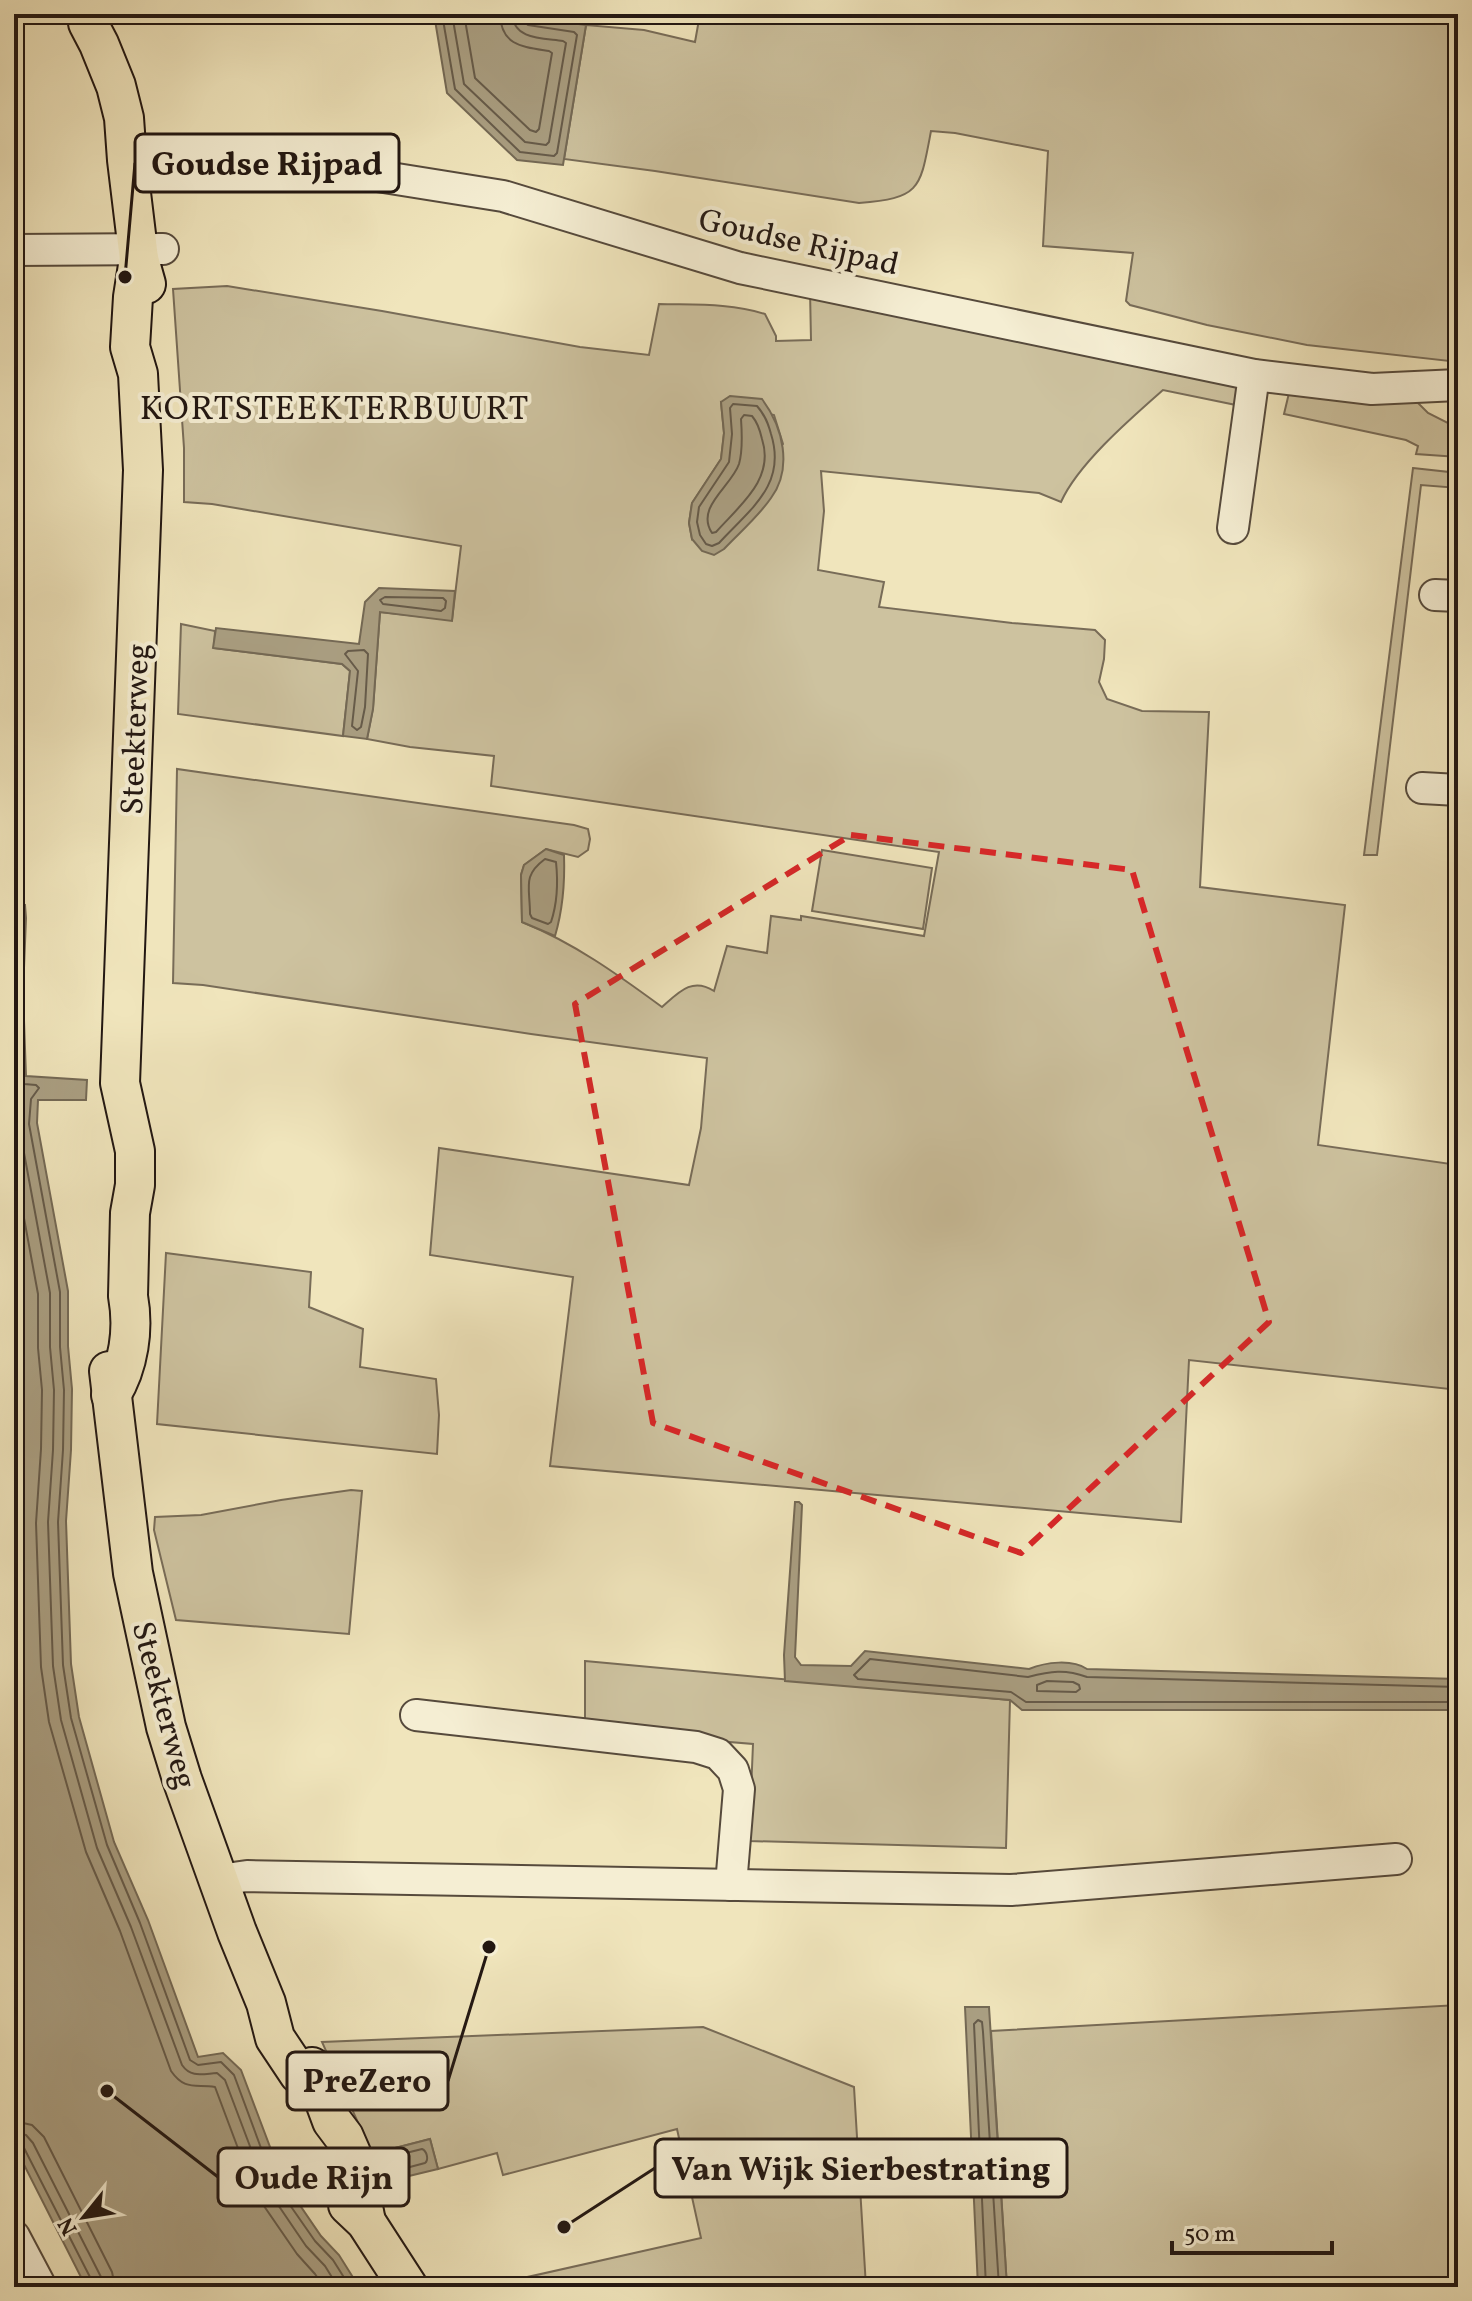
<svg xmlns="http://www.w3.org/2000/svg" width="1472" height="2301" viewBox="0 0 1472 2301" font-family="Vollkorn,serif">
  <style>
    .green { fill: #cdc29f; stroke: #786c58; stroke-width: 2; fill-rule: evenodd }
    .water { fill: #aa9f82; stroke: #746955; stroke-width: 2 }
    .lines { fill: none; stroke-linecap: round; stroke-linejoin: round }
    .shore { stroke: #665b4a; stroke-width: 2 }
    .minor-casing { stroke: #564a3c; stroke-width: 34 }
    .major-casing { stroke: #221712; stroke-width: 42 }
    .minor { stroke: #f5eed3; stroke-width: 30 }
    .major { stroke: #f0e5bc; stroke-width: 38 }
    .marked { fill: none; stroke: #d62828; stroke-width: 6; stroke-dasharray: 16 10; stroke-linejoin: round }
    .labels { text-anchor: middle; stroke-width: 8; stroke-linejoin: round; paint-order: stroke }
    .street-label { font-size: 32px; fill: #221712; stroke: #f5eed3 }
    .neighbourhood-label { font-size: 34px; letter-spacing: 2px; fill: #221712; stroke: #f5eed3 }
    .leader { fill: none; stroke: #221712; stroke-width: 3 }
    .callout-dot { fill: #221712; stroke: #f5eed3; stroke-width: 3 }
    .callout { fill: #f5eed3; stroke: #221712; stroke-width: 3 }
    .callout-label { font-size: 34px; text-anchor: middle; font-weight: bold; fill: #221712 }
  </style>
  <rect width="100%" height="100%" fill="#f0e5bc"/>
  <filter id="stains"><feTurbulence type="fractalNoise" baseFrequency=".0025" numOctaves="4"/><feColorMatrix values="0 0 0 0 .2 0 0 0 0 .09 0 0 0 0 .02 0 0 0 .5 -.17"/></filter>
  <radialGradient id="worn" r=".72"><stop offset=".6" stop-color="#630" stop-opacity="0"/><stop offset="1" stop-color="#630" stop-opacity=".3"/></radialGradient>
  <g class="green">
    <path d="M700 14H1458V362L1307 345 1207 325 1130 305 1126 301 1133 253 1043 246 1048 151 955 133 931 131C920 189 921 198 859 203L655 171 564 159 586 25 644 30 695 42Z"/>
    <path d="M227 286 382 311 580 347 649 355 659 304C695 305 731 303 765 314L776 336V341L811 340 810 290 1241 382 1236 405 1163 390C1130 419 1078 464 1061 502L1039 493 821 471 824 511 818 570 884 582 879 607 1012 623 1095 630 1105 640 1104 659 1099 682 1107 699 1142 711 1209 712 1200 887 1345 905 1318 1145 1458 1165V1390L1189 1360 1181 1522 550 1466 573 1277 430 1255 439 1148 689 1185 701 1128 707 1058 531 1034 203 985 173 983 177 769 574 825 588 829 590 839 588 850 578 857 546 849 524 865 521 875 522 922C574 943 617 974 662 1007 679 992 692 977 714 991L727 946 767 953 771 916 801 920V916L924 936 939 852 491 786 494 756 410 747 367 739 373 708 380 612 452 620 461 546 212 504 184 502V448L173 289ZM721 402 774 415 783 444 692 539 689 523 692 503 721 459 724 433Z"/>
    <polygon points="1289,393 1412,397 1428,413 1458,428 1458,457 1416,454 1418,446 1406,440 1284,414"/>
    <polygon points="1413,468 1458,473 1458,488 1421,485 1377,855 1364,855"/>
    <polygon points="181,624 215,631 214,648 342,664 350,671 343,736 178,714"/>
    <polygon points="822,850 932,868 923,929 812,911"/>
    <polygon points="166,1253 311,1272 309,1307 363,1329 360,1367 436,1379 439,1415 437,1454 157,1424"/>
    <polygon points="351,1490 362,1491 349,1634 176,1620 154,1530 155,1517 201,1515 281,1500"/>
    <polygon points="585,1661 1010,1700 1006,1848 749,1841 753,1744 585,1730"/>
    <polygon points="1458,2005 1458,2287 1007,2287 991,2031"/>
    <polygon points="703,2027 854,2087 866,2287 483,2287 701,2238 677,2129 503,2175 497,2153 438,2169 430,2139 372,2154 322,2042"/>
  </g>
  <g class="water">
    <polygon points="434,14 502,14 586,25 563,165 517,160 447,93"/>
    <path d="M730 396 762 399C783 427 793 468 771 498 758 517 739 533 724 549L714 555 702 551 692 539 689 523 692 503 721 459 724 433 721 402Z"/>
    <polygon points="379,588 455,591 452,621 380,612 373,709 367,739 343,736 350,671 342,664 213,648 216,628 359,644 365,602"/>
    <path d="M546 849 564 855C565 883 563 909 555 936L522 922 521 875 524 865Z"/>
    <polygon points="14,904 25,905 26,918 23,993 26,1076 87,1080 86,1100 38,1100 37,1123 68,1291 68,1346 72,1389 71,1450 66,1521 71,1664 79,1717 114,1842 148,1920 198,2057 223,2053 241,2070 270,2147 269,2160 321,2236 339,2255 359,2287 86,2287 14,2145"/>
    <path d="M795 1502H799L802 1505 795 1657 801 1665 851 1666 865 1651 1029 1669C1046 1662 1072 1659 1087 1669L1458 1679V1710H1022L1010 1700 785 1681 784 1655Z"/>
    <polygon points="965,2007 989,2007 1007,2287 978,2287"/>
    <polygon points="430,2139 438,2169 384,2182 372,2154"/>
  </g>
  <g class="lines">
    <g class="shore">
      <polyline points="442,14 455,89 520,152 554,156 557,153 577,35 574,32 528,25 523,21 522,14"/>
      <path d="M452 14 464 84 525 142 546 145 549 142 566 43 563 41C542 38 514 40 512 14"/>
      <path d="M464 14 475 78 530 130 536 132 539 129 552 53 549 51C523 47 501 46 500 14"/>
      <path d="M733 404 757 406C765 415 768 423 771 434 787 485 750 509 719 543L712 546 706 544 700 535 697 522 699 507 729 462 732 434 730 408Z"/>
      <path d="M744 415 752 416C758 423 760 430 762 439 775 479 740 505 716 532L712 533C695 507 731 487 739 464 743 450 742 433 741 419Z"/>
      <polygon points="385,597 443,598 446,601 445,608 441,611 383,604 380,600"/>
      <polygon points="364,650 368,654 365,707 361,727 357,730 352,726 358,671 345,654 348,651"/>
      <path d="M545 859 556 862C558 881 557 904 551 922L548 924 532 918 530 914C530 887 522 876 545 859Z"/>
      <polyline points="14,912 17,914 18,919 15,993 18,1076 24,1084 36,1085 39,1088 31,1099 29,1124 60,1292 60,1347 64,1390 63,1450 58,1522 63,1665 71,1718 107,1845 140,1923 190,2060 198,2065 221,2062 234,2075 261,2148 262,2165 315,2241 333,2260 350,2287"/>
      <path d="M14 1089 21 1095 19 1126 50 1293V1347L54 1390 53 1450 48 1522 53 1666 61 1720 97 1848 131 1927 182 2065C191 2078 202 2074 217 2073L225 2080 251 2149 253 2168 306 2246 325 2266 338 2287"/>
      <path d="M14 1164 38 1294V1348L42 1390 41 1449 36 1523 41 1667 49 1722 86 1852 120 1931 171 2071C185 2091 195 2084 215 2087L239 2151V2165L242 2174 297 2254 315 2274 324 2287"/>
      <polygon points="1047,1681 1073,1682 1079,1685 1080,1689 1076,1692 1037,1691 1037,1685"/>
      <path d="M1458 1687 1087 1677C1065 1669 1051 1671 1028 1677L870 1659 854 1675 858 1679 1011 1692 1026 1702H1458"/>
      <polyline points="14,2121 32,2125 44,2137 112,2272 115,2287"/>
      <polyline points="14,2133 26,2135 33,2143 101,2277 103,2287"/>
      <polyline points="14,2143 23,2146 92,2281 93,2287"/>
      <path d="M422 2149C427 2151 429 2160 425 2163L391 2172 387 2170 384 2162 386 2158Z"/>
      <polyline points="986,2287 974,2024 978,2020 982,2022 983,2032 999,2287"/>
    </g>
    <g class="minor-casing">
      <g id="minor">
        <polyline points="127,160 177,155 234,153 503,196 740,268 1254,375 1372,389 1458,385"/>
        <polyline points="14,250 163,249"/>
        <polyline points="1233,528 1254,375"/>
        <polyline points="1435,595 1458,596"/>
        <polyline points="1422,788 1458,790"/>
        <polyline points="416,1715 696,1747 718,1754 733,1770 739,1789 731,1885"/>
        <polyline points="219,1880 247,1876 1011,1890 1396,1859"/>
        <polyline points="14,2236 41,2287"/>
      </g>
    </g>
    <g class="major-casing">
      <g id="major">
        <polyline points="88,23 99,44 116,86 124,118 127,160 139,259 146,284"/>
        <polyline points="109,1371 133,1573 166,1727 182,1779 237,1932 266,2003 275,2038 299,2074 318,2089"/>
        <path d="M111 1395C129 1366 134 1329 128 1296L130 1213 135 1185V1151L120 1083 143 470 138 374 130 347 133 297 139 259"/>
        <polyline points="312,2067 332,2121 344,2137 354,2160 366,2222"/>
        <polyline points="348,2205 366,2222 408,2287"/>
      </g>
    </g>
    <use href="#minor" class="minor"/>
    <use href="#major" class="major"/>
  </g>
  <path class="marked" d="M851 835 1132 870 1269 1322 1021 1553 653 1423 575 1004Z"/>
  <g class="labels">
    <g class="street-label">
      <text transform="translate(799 241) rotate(13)" y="11">Goudse Rijpad</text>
      <text transform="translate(134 729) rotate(-88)" y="11">Steekterweg</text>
      <text transform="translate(165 1705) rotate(75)" y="11">Steekterweg</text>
    </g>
    <g class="neighbourhood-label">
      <text x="335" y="419">KORTSTEEKTERBUURT</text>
    </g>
  </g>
  <path class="leader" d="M125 277L135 163M489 1947L448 2081M564 2227L655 2168M107 2091L218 2177"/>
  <g class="callout-dot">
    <circle cx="125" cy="277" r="8"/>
    <circle cx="489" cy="1947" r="8"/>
    <circle cx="564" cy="2227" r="8"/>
    <circle cx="107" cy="2091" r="8"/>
  </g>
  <g class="callout">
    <rect x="135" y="134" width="264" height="58" rx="8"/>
    <rect x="287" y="2052" width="161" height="58" rx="8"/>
    <rect x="655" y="2139" width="412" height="58" rx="8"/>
    <rect x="218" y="2148" width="191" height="58" rx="8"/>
  </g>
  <g class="callout-label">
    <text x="267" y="175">Goudse Rijpad</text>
    <text x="367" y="2092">PreZero</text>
    <text x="861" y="2180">Van Wijk Sierbestrating</text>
    <text x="314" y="2189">Oude Rijn</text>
  </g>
  <rect width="1472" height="2301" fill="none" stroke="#f0e5bc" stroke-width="48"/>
  <rect x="16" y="16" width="1440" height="2269" fill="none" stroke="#221712" stroke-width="4"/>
  <rect x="24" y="24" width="1424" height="2253" fill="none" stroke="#221712" stroke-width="2"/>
  <g transform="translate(84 2217) rotate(240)" stroke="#f5eed3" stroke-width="6" paint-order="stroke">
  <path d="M0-6L14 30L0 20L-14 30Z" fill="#221712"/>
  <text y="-12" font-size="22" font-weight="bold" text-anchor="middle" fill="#221712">N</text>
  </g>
  <path d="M1172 2241v12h160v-12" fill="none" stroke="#221712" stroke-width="4"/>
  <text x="1184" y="2241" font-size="24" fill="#221712" stroke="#f5eed3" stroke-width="6" paint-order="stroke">50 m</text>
  <rect width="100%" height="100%" filter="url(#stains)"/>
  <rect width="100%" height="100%" fill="url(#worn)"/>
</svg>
